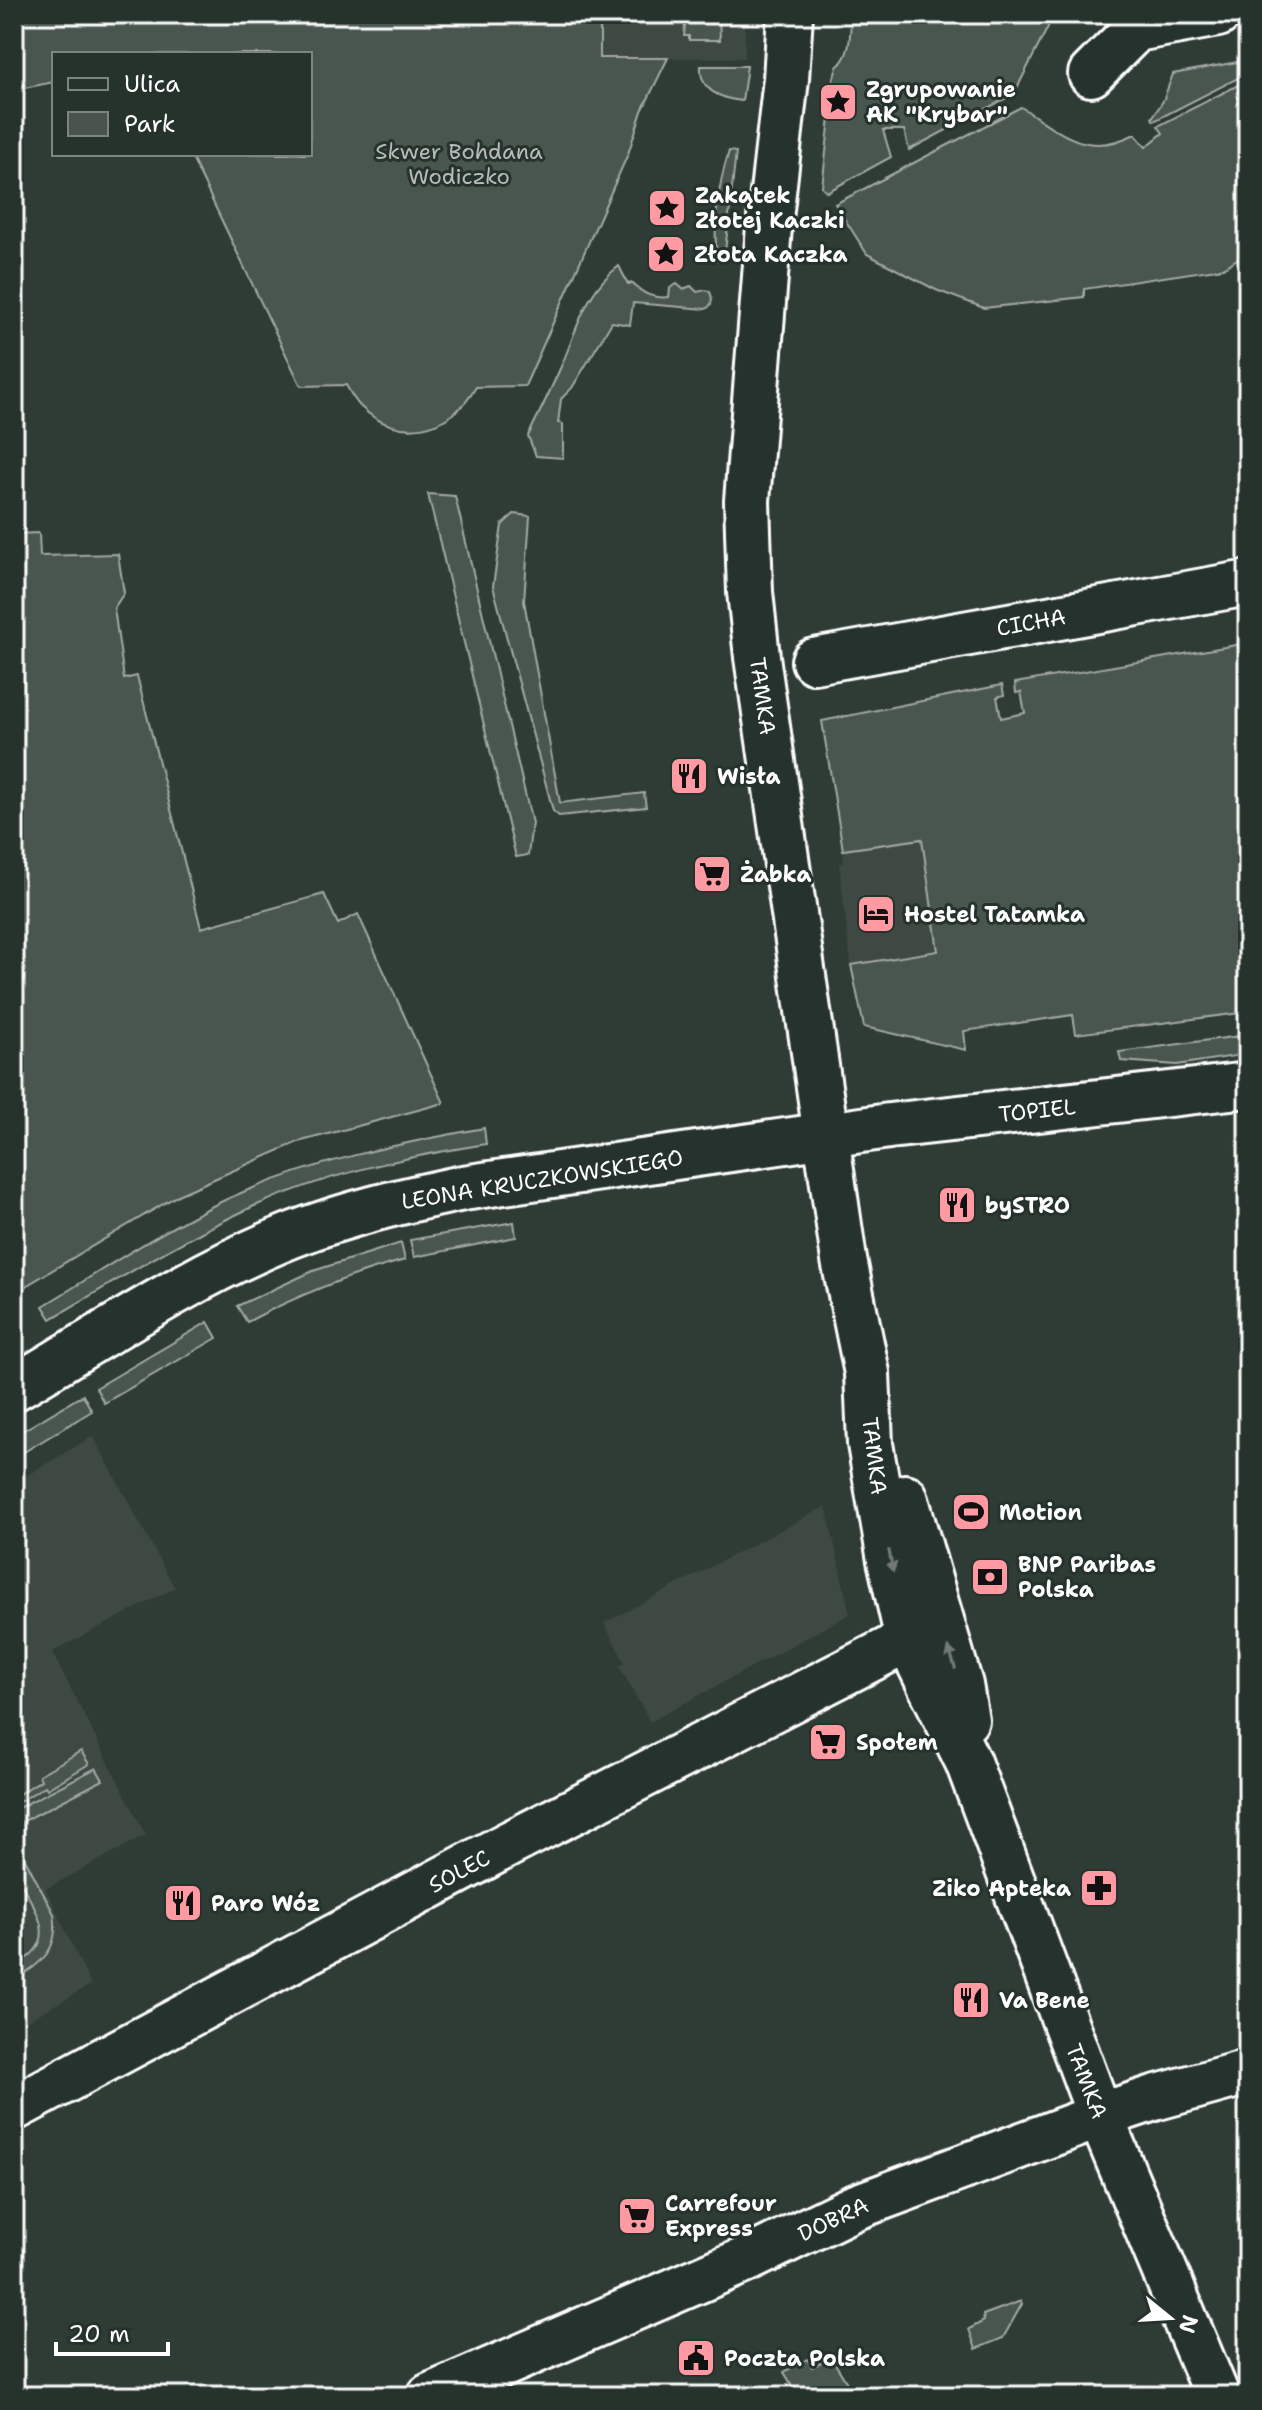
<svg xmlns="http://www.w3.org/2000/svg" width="1262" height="2410" viewBox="0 0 1262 2410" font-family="'Shantell Sans',sans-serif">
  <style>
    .built { fill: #3c4842 }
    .green { fill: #4a544f; stroke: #a4aaa7; stroke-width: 2 }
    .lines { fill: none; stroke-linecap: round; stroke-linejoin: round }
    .minor-casing { stroke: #fff; stroke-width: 50 }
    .minor { stroke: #26332d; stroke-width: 44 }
    .oneway { fill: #727a76 }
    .labels { text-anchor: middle; stroke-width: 6; stroke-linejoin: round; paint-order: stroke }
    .poi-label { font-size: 22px; font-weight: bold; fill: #fff; stroke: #26332d; text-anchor: start }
    .park-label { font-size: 22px; fill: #b7bbb9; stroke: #26332d }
    .street-label { font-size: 22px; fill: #fff; stroke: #26332d }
  </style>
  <rect width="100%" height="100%" fill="#2f3b35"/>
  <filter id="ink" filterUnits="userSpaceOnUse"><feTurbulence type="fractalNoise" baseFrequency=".0125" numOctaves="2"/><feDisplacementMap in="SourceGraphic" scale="16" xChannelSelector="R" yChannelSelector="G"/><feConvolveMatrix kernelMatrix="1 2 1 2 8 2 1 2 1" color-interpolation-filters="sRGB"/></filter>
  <g filter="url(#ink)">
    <g class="built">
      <rect x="600" y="14" width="145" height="44"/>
      <polygon points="922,839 938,952 851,965 839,864 844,863 843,850"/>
      <polygon points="93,1436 175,1588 52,1652 146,1835 46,1889 91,1985 14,2028 14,1483"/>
      <polygon points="826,1506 850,1614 650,1722 619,1666 625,1663 604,1623"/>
    </g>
    <g class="green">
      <path d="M14 14H600V58H668L642 111 628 154 525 386 476 387C451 432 398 444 360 406 354 400 350 392 346 385L301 386 190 154H310V54H54V82L14 90Z"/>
      <polygon points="701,14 719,14 720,40 689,40 689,36 684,36 685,25"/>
      <path d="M851 14 884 17 885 14H1047L1048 27 1014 94 909 150 904 130H883L891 157 827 192 822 187 831 109 838 110 839 95 830 91 837 67C852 55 850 32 851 14Z"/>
      <polygon points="1248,60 1248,73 1154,121 1152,118 1163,101 1173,74"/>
      <path d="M701 66H747L742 101C722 99 699 91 701 66Z"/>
      <path d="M1248 80V252L1223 268 1084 289V297L984 308 936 290 867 254 835 204 1021 107C1062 133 1086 159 1135 134L1146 147 1163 133 1158 126Z"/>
      <path d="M729 151 736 152 724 261H717C713 224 718 186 729 151Z"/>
      <path d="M619 266 628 284 632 283C643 294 653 299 669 297L670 288 677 284 683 289 691 286 697 292 706 290 710 292C713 299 713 305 706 309L633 303 630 325 612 322 572 388 561 399 558 423 563 424V458L536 456 528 436C540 412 552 387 563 362 578 326 586 291 619 266Z"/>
      <polygon points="428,494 455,496 532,823 528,855 516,857"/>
      <polygon points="514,514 530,516 524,601 560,803 644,793 646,807 559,816 553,811 493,586 502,525"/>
      <polygon points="39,533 40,556 118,554 124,593 114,608 124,679 137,676 201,928 324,894 338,924 358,914 444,1103 298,1142 180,1194 14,1293 14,534"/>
      <polygon points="1248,643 1248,1012 1076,1034 1073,1015 964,1031 966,1050 864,1027 851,965 938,951 922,839 843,850 822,721 1002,685 1004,695 997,697 1001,718 1025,713 1021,692 1016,693 1015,683"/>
      <polygon points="1248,1035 1248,1054 1177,1065 1121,1061 1119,1052"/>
      <path d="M484 1128 486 1144C405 1157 325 1174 250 1208 181 1240 116 1281 51 1319L43 1306C103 1270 163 1229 227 1199 309 1162 396 1144 484 1128Z"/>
      <polygon points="514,1222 516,1237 414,1257 410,1240"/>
      <path d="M401 1243 405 1260C349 1275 298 1295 247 1322L237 1306 313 1271Z"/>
      <polygon points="208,1322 217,1338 104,1403 96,1388"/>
      <polygon points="83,1395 92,1411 14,1458 14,1436"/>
      <polygon points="81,1751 89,1764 47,1789 45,1786 14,1805 14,1797 41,1780 39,1775"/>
      <polygon points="96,1768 103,1780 14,1826 14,1810"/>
      <path d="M14 1845 21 1851 54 1914C60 1948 42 1965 14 1979V1966C68 1939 29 1906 15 1870 13 1862 14 1853 14 1845Z"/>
      <polygon points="1021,2301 1022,2304 1003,2338 976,2349 969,2329 984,2321 983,2315"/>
      <polygon points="831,2357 855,2396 809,2396 796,2392 784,2372 807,2359 812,2367"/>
    </g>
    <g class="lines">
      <g class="minor-casing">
        <g id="minor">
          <polyline points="790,14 786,79 769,227 747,501 750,592 757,657 844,1260 867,1373 870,1444 890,1560 908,1640 968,1762 1100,2116 1217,2396"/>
          <polyline points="1091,74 1136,29 1218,14"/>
          <polyline points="814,661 1248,583"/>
          <path d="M14 1388C104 1335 194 1274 292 1235 348 1213 406 1200 463 1188L889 1126 1248 1085"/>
          <polyline points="905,1497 960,1685 966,1720"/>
          <polyline points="14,2108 509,1844 908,1640"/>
          <polyline points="430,2396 750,2258 853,2208 1100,2116 1154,2098 1248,2072"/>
        </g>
      </g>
      <use href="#minor" class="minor"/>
    </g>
    <defs><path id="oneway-solid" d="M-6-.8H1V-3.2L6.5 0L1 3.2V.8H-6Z" transform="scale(2)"/></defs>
    <g class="oneway">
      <use href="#oneway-solid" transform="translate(891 1561) rotate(79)"/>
      <use href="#oneway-solid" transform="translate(952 1658) rotate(-107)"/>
    </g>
  </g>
  <defs>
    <g id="sight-square" transform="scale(2)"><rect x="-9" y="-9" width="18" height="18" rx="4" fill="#ff9aa2" stroke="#26332d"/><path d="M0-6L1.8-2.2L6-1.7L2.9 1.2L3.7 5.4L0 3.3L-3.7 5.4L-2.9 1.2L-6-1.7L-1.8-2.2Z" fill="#111"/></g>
    <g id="restaurant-square" transform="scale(2)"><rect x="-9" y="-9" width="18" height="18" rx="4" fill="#ff9aa2" stroke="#26332d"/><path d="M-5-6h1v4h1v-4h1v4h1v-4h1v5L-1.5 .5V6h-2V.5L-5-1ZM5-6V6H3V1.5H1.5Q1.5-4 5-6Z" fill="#111"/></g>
    <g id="supermarket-square" transform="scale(2)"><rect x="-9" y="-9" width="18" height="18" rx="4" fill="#ff9aa2" stroke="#26332d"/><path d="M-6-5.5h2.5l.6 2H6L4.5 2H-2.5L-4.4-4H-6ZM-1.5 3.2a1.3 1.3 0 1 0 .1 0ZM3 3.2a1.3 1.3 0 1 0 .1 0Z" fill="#111"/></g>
    <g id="hotel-square" transform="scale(2)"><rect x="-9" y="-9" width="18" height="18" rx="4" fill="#ff9aa2" stroke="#26332d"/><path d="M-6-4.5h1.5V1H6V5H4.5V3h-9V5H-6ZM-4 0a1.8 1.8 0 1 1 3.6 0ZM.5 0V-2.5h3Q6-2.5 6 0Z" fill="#111"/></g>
    <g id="stadium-square" transform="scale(2)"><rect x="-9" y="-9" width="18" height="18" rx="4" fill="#ff9aa2" stroke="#26332d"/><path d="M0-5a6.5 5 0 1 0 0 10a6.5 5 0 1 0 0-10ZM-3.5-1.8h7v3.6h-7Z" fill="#111"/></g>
    <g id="bank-square" transform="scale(2)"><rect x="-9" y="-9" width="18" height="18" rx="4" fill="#ff9aa2" stroke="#26332d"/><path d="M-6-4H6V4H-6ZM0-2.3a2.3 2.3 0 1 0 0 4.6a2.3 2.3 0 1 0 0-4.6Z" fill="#111"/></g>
    <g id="pharmacy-square" transform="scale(2)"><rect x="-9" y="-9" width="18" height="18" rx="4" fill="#ff9aa2" stroke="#26332d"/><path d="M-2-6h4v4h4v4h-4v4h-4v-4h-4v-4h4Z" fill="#111"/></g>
    <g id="civic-square" transform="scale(2)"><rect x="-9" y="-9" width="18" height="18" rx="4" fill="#ff9aa2" stroke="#26332d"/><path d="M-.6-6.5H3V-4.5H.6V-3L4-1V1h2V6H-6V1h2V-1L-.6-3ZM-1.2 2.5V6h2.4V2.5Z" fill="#111"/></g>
  </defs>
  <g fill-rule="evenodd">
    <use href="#sight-square" x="838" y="102"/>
    <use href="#sight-square" x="667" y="208"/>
    <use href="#sight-square" x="666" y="254"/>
    <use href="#restaurant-square" x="689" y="776"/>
    <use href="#supermarket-square" x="712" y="874"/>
    <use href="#hotel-square" x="876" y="914"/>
    <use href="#restaurant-square" x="957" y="1205"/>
    <use href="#stadium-square" x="971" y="1512"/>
    <use href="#bank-square" x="990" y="1577"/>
    <use href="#supermarket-square" x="828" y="1742"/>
    <use href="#pharmacy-square" x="1099" y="1888"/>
    <use href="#restaurant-square" x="183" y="1903"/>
    <use href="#restaurant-square" x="971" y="2000"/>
    <use href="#supermarket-square" x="637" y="2216"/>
    <use href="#civic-square" x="696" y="2358"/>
  </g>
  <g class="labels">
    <g class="poi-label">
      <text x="866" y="97">Zgrupowanie<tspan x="866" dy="25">AK "Krybar"</tspan></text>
      <text x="695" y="203">Zakątek<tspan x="695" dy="25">Złotej Kaczki</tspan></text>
      <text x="694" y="262">Złota Kaczka</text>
      <text x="717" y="784">Wisła</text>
      <text x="740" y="882">Żabka</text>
      <text x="904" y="922">Hostel Tatamka</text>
      <text x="985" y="1213">bySTRO</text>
      <text x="999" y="1520">Motion</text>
      <text x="1018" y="1572">BNP Paribas<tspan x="1018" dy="25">Polska</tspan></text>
      <text x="856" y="1750">Społem</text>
      <text x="1071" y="1896" text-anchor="end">Ziko Apteka</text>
      <text x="211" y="1911">Paro Wóz</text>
      <text x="999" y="2008">Va Bene</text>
      <text x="665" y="2211">Carrefour<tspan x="665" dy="25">Express</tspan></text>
      <text x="724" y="2366">Poczta Polska</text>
    </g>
    <g class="park-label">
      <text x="459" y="159">Skwer Bohdana<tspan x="459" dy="25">Wodiczko</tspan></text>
    </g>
    <g class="street-label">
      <text transform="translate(1031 622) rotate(-10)" y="8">CICHA</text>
      <text transform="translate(763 696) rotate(82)" y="8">TAMKA</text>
      <text transform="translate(1037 1110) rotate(-6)" y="8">TOPIEL</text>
      <text transform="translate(542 1179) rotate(-9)" y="8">LEONA KRUCZKOWSKIEGO</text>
      <text transform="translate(875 1456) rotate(83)" y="8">TAMKA</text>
      <text transform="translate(459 1871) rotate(-28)" y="8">SOLEC</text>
      <text transform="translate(1087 2081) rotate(69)" y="8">TAMKA</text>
      <text transform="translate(833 2219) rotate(-25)" y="8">DOBRA</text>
    </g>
  </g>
  <rect width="1262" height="2410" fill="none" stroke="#26332d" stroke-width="48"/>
  <rect x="24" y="24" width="1214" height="2362" fill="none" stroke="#fff" stroke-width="3" filter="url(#ink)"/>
  <rect x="52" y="52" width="260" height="104" fill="#26332d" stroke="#7d8581" stroke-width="2"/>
  <rect x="68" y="78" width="40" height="12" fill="#26332d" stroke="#7d8581" stroke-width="2"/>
  <text x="124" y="92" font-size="24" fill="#ffffff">Ulica</text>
  <rect x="68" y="112" width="40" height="24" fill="#4a544f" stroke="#7d8581" stroke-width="2"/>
  <text x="124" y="132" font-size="24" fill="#ffffff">Park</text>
  <g transform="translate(1170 2318) rotate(108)" stroke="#26332d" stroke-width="6" paint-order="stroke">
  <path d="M0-6L14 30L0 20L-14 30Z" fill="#ffffff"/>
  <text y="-12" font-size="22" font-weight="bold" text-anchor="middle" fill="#ffffff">N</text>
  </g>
  <path d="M56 2342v12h112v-12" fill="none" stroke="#ffffff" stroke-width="4"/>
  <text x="68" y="2342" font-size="24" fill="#ffffff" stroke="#26332d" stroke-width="6" paint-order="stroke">20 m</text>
</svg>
